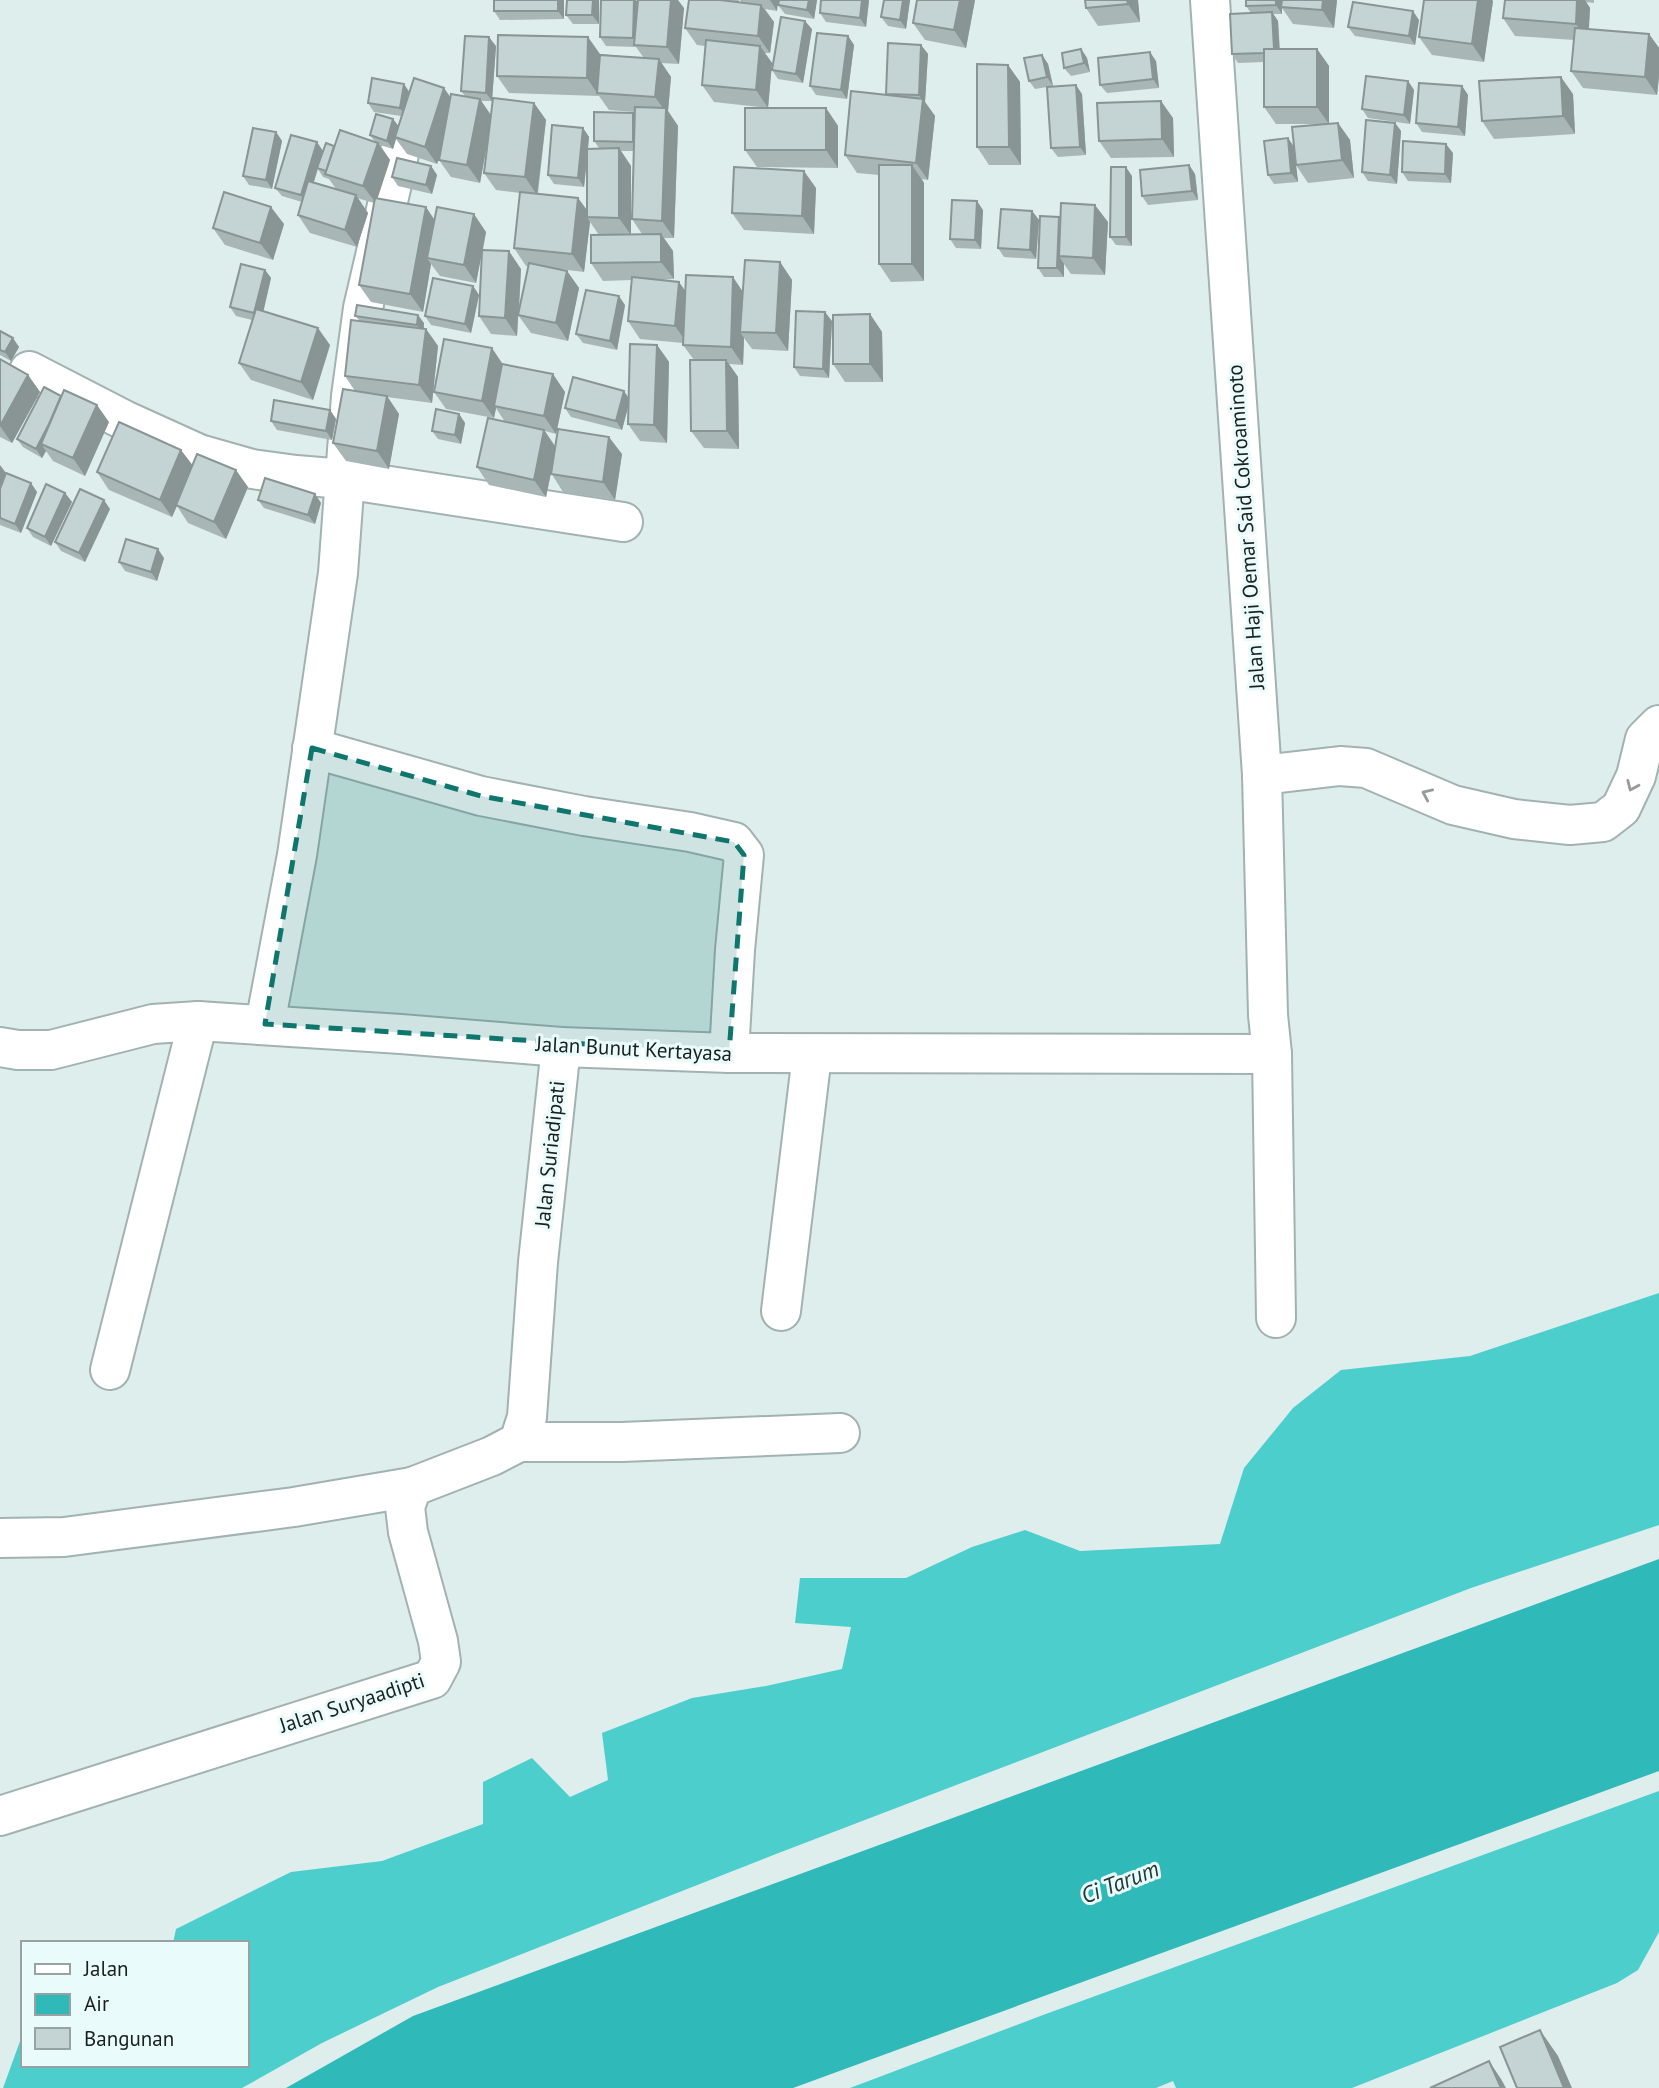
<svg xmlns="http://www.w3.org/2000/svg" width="1659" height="2088" viewBox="0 0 1659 2088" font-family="'PT Sans',sans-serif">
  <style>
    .forest { fill: #4ccecd }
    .water { fill: #2fb9b8 }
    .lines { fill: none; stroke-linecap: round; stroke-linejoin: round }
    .minor-casing { stroke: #a2b2b1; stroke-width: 42 }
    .minor { stroke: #fff; stroke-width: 38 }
    .wall { fill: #a9b6b6; fill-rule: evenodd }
    .shaded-wall { fill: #899494 }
    .building { fill: #c4d4d4; stroke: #899494; stroke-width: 2 }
    .oneway { stroke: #989b9b }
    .marked { fill: #0f766e; fill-opacity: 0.2; stroke: #0f766e; stroke-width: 5; stroke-dasharray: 14 9; stroke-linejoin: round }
    .labels { text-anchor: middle; stroke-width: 6; stroke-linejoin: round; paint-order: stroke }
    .street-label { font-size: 21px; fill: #1a2020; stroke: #eafbfb }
    .water-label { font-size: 23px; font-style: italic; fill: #213837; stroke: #eafbfb }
  </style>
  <rect width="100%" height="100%" fill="#ddeeed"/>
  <g class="forest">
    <polygon points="1659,1293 1659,1525 1471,1588 776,1854 438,1987 322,2043 242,2088 3,2088 23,2033 23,2065 247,2065 247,1943 173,1943 176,1929 291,1872 382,1861 483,1824 483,1782 532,1758 570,1797 608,1780 602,1733 692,1698 766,1686 842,1669 851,1627 795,1623 800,1578 906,1578 972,1547 1025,1530 1080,1551 1220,1544 1244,1468 1293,1408 1341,1370 1470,1356"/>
    <polygon points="1659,1791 1659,1932 1638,1970 1617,1983 1352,2088 1176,2088 1173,2081 1156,2088 850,2088 1043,2015"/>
  </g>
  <polygon class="water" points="1659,1559 1659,1771 793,2088 286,2088 413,2016"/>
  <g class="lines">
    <g class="minor-casing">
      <g id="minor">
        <polyline points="1210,0 1262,775 1268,1015 1272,1054 1276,1318"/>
        <polyline points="29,371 124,420 199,454 252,469 296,475 344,479 623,522"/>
        <polyline points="312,748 481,796 584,816 690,832 734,842 744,855 735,950 729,1053"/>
        <polyline points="1262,775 1340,766 1366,768 1453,805 1514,819 1570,825 1603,822 1621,808 1636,776 1645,739 1659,725"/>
        <polyline points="265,1024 297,855 338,573 351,396 363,308 399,154"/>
        <polyline points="0,1047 18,1050 51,1050 153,1024 198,1021 401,1034 561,1047 729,1053 1272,1054"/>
        <polyline points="781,1311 812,1055"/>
        <polyline points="110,1370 198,1021"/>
        <polyline points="519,1442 622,1442 840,1433"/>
        <polyline points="0,1538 64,1537 294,1507 412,1487"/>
        <polyline points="0,1816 432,1679 441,1662 438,1641 408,1532 405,1507 412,1487 492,1456 519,1442 527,1417 538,1262 561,1047"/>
      </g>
    </g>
    <use href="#minor" class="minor"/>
  </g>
  <g class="wall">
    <polygon points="564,0 564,19 500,20 494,11"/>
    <polygon points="599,0 599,24 573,24 566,15"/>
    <polygon points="689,0 739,0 739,2 741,2 740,0 778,0 777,11 765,9 774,22 770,53 765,53 772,63 768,108 714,102 702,85 705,46 697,45 685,28"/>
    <polygon points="779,0 817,0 814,19 785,14 778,5"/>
    <polygon points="869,0 866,27 826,22 820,13"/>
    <polygon points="884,0 910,0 906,29 888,26 881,17"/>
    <polygon points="975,0 966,48 925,40 913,23"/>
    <polygon points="1085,0 1138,0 1140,22 1098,26 1086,8"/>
    <polygon points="1337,0 1334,28 1293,24 1282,8 1282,14 1273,14 1278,21 1280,49 1317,49 1329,66 1329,124 1338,123 1350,140 1354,178 1308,183 1296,165 1298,182 1274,184 1268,175 1288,138 1294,147 1323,124 1276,124 1264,107 1264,62 1238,63 1232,54 1251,13 1246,6"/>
    <polygon points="1424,0 1492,0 1493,1 1484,62 1432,55 1419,37"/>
    <polygon points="1505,0 1594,0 1594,3 1586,2 1590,8 1589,29 1649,34 1659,48 1659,76 1657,95 1583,88 1571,71 1574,40 1515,36 1503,18"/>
    <path d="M638 2 684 8 679 64 661 63 671 77 668 111 678 126 674 238H664L673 251 674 279 656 280 686 291 743 290 780 262 792 280 788 351 752 349 744 338 743 365 729 364 738 377 739 449 704 448 691 431 694 360 683 345V343L640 339 628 321 632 280 603 281 591 263 599 235 590 222 584 272 560 269 567 271 579 288 568 341 531 333 518 315 517 336 491 334 479 316 482 252 476 283 440 276 431 264 423 312 371 302 359 285 374 203 357 198 368 213 357 247 310 233 298 215 302 202 282 196 275 188 323 151 334 146 375 142 370 135 393 119 398 126 401 116 374 112 368 103 409 91 451 97 465 96 461 91 496 46 492 100 534 103 546 120 538 194 578 198 587 210V159L584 187 554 184 548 175 583 128 589 137 588 149 599 148 594 141 635 116V112L609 110 599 96 509 93 497 76 600 54 644 58 636 47 606 46 600 37ZM481 101H492L491 115ZM488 138 484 173 496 190 520 193 514 248 526 266H529L519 315 521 269 483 250 486 232 435 220 377 199 390 160 380 145 393 149 396 139 407 154 437 164 440 156 439 160 451 177 480 183ZM621 151H634L632 219 642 234H631V166ZM318 169 323 177 329 179 336 189 314 182Z"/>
    <polygon points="1419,20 1415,45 1355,36 1348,27"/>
    <polygon points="812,29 803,83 778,79 772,70"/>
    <polygon points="848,36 854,45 847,99 816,95 810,86"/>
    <polygon points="921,45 928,54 925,102 935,116 928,180 922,179 924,183 924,281 891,282 879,264 879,175 857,173 845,155"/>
    <polygon points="1081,49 1087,58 1090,72 1071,76 1064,68"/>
    <polygon points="1042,55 1048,64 1053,86 1048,87 1082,94 1086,155 1058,157 1051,148 1047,87 1035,89 1029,81"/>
    <polygon points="1156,61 1159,88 1107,93 1100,85"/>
    <polygon points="1008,65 1020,82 1021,165 989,165 977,147"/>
    <polygon points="1408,81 1414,90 1410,124 1368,118 1362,109"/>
    <polygon points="1462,86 1468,95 1465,136 1422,132 1416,123"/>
    <polygon points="1573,94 1575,134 1494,139 1482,121"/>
    <polygon points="826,108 838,126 838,168 757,167 745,150"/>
    <polygon points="1173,118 1174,157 1111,158 1099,141"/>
    <polygon points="1395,123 1401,131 1397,184 1368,181 1362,172"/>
    <polygon points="276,132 282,141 272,189 249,185 243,176"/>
    <polygon points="1453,153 1451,183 1408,181 1402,172"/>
    <polygon points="1189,165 1195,174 1198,200 1148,205 1142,196"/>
    <polygon points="431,166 437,175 432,194 398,186 392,177"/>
    <polygon points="1132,176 1132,246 1116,245 1110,237"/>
    <polygon points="816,188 814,234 744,230 732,213"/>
    <polygon points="983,210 981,249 956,248 950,239"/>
    <polygon points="1032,211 1039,220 1036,259 1004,257 998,248"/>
    <polygon points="1108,222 1105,275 1071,274 1064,264 1064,277 1044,277 1038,268"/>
    <polygon points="284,224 273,260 225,245 213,228"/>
    <polygon points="265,270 271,278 263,311 330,345 313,400 251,380 239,363 252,320 236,316 230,307"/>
    <polygon points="473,286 479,295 471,333 431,325 425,316"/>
    <polygon points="625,305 617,350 583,343 576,334"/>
    <polygon points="870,314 882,332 883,382 845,382 833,364"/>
    <polygon points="355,316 424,323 424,328 426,329 438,346 432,403 387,397 399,414 389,469 346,461 333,443 355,391 345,376 359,320"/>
    <polygon points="832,321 829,378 800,376 794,367"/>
    <polygon points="0,331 19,347 11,361 0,355"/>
    <polygon points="657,345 669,362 667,443 640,441 628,424 628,407 622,430 571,417 565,408 629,397"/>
    <polygon points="0,359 28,375 40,392 12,443 0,437"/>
    <polygon points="503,364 565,392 556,434 545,431 555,446 622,454 615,500 563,492 551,473 546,497 489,485 477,467 505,422 496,408 494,418 446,409 434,392"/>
    <polygon points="330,410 336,419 332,440 277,430 271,421"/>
    <polygon points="459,414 465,423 461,444 438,439 432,431"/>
    <polygon points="109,422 85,476 53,461 46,451 42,458 23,447 17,439"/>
    <polygon points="192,466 248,487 226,539 188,523 177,506 172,517 109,490 97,472"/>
    <polygon points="0,489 37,492 21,533 0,525"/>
    <polygon points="65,493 72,502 51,546 33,537 27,528"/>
    <polygon points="315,494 321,503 315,524 264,508 258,500"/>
    <polygon points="110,509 85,562 61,551 55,542"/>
    <polygon points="164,558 157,581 125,571 119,562"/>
  </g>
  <g class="shaded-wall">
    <polygon points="558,0 564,0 564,19 558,11"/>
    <polygon points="593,0 599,0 599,24 592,15"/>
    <polygon points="634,0 636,0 640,5 638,45 633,38"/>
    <polygon points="671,0 678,0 684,8 679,64 667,47"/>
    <polygon points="770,0 778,0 777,11"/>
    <polygon points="809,0 817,0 814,19 807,10"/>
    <polygon points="862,0 869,0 866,27 860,18"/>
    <polygon points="903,0 910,0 906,29 900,20"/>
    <polygon points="960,0 975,0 966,48 954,30"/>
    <polygon points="1127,0 1138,0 1140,22 1128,4"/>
    <polygon points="1276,0 1282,0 1282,14 1276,5"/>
    <polygon points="1323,0 1337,0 1334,28 1322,10"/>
    <polygon points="1478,0 1492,0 1493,1 1484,62 1472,44"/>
    <polygon points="1577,0 1585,0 1590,8 1588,41 1576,24"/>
    <polygon points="761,5 774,22 770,53 758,36"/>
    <polygon points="1413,11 1419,20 1415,45 1409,36"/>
    <polygon points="1272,12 1278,21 1280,61 1274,52"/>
    <polygon points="805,21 812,29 803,83 796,74"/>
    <polygon points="1649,34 1659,48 1659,76 1657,95 1645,77"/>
    <polygon points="848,36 854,45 847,99 841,90"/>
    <polygon points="489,37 496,46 492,101 486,93"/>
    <polygon points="588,37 600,54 597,93 587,78"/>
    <polygon points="921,45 928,54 925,102 935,116 928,180 916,163 922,100 919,95"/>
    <polygon points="760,46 772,63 768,108 756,90"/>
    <polygon points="1081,49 1087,58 1090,72 1084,63"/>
    <polygon points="1317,49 1329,66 1329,124 1317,107"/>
    <polygon points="1150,52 1156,61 1159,88 1153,79"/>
    <polygon points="1042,55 1048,64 1053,86 1047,77"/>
    <polygon points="659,59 671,77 668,111 678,126 674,238 662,221 666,112 655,97"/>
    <polygon points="1008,65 1020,82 1021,165 1009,147"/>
    <polygon points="1561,77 1573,94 1575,134 1563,116"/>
    <polygon points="1408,81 1414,90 1410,124 1404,115"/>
    <polygon points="404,84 410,93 406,117 400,108"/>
    <polygon points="1076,85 1082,94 1086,155 1080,147"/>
    <polygon points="1462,86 1468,95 1465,136 1458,127"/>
    <polygon points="444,88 456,105 437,164 425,147"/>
    <polygon points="480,99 492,117 480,183 467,165"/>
    <polygon points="1161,101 1173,118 1174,157 1162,139"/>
    <polygon points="534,103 546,120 537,195 525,177"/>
    <polygon points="826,108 838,126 838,168 826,150"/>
    <polygon points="393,119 400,128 395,137 396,139 393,149 387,141"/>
    <polygon points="1338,123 1350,140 1354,178 1342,160"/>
    <polygon points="1395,123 1401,131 1397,184 1390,175"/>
    <polygon points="583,128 589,137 584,187 578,178"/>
    <polygon points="276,132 282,141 272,189 266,180"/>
    <polygon points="1288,138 1294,147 1298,182 1291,173"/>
    <polygon points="317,142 323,151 307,204 301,195"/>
    <polygon points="378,143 390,160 376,203 363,186"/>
    <polygon points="1446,144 1453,153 1451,183 1445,174"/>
    <polygon points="619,148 631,166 631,235 619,218"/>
    <polygon points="912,165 924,183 924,281 912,264"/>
    <polygon points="1189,165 1195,174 1198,200 1192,191"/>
    <polygon points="431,166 437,175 432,194 426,185"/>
    <polygon points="1126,167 1132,176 1132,246 1126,237"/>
    <polygon points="804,171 816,188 814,234 802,216"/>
    <polygon points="356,195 368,213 357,247 345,230"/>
    <polygon points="578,198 591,216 587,217 590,222 584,272 572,254"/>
    <polygon points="977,201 983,210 981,249 975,240"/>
    <polygon points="1095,205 1108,222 1105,275 1093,258"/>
    <polygon points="271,207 284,224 273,260 260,243"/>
    <polygon points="426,207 438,225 427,258 431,264 423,312 410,294"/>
    <polygon points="1032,211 1039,220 1036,259 1030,250"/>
    <polygon points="474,214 486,232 476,283 464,265"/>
    <polygon points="1059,217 1059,256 1064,264 1064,277 1057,268"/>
    <polygon points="661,234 673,251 674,279 661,262"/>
    <polygon points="509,251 521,269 517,336 505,318"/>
    <polygon points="780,262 792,280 788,351 776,333"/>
    <polygon points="265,270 271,278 261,322 254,313"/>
    <polygon points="567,271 579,288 568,341 556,323"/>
    <polygon points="733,277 745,295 740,332 744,338 743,365 731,347"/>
    <polygon points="679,282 691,299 687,343 675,326"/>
    <polygon points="473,286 479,295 471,333 465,324"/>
    <polygon points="619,296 625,305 617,350 610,341"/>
    <polygon points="825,312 832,321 829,378 823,369"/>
    <polygon points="870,314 882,332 883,382 870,364"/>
    <polygon points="418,315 424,323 423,334 417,325"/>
    <polygon points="318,328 330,345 313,400 301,382"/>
    <polygon points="426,329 438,346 432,403 419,385"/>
    <polygon points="13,338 19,347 11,361 5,352"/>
    <polygon points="657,345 669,362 667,443 654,425"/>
    <polygon points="492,348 504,366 494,406 496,408 494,418 482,401"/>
    <polygon points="726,360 738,377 739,449 727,431"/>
    <polygon points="553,374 565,392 556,434 544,416"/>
    <polygon points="28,375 40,392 12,443 0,426"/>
    <polygon points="624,391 630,400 622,430 616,421"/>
    <polygon points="387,396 399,414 389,469 377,451"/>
    <polygon points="63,397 41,444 46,451 42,458 36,449"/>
    <polygon points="97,405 109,422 85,476 73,458"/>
    <polygon points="330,410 336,419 332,440 326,431"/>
    <polygon points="459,414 465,423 461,444 455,435"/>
    <polygon points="544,430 556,448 546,497 534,480"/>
    <polygon points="609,437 622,454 615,500 603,482"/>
    <polygon points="181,450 194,467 172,517 160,500"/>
    <polygon points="0,465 6,473 0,487"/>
    <polygon points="236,470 248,487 226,539 214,522"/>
    <polygon points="31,483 37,492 21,533 15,524"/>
    <polygon points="65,493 72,502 51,546 45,537"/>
    <polygon points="315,494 321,503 315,524 308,515"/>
    <polygon points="104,500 110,509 85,562 79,553"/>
    <polygon points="158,549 164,558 157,581 151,572"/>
    <polygon points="1540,2030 1558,2056 1572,2088 1564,2088"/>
    <polygon points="1489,2061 1501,2079 1506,2088 1501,2088"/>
  </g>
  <g class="building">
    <rect x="494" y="0" width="64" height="11"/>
    <polygon points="567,0 593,0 592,15 566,15"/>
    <polygon points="601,0 634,0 633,38 600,37"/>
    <polygon points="638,0 671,0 667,47 634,45"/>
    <polygon points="689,0 720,0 761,5 758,36 685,28"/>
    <polygon points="779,0 809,0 807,10 778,5"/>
    <polygon points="821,0 862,0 860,18 820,13"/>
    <polygon points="884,0 903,0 900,20 881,17"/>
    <polygon points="917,0 960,0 954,30 913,23"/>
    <polygon points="1085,0 1127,0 1128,4 1086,8"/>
    <polygon points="1246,0 1276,0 1276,5 1246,6"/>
    <polygon points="1282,0 1323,0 1322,10 1281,7"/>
    <polygon points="1424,0 1478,0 1472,44 1419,37"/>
    <polygon points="1505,0 1577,0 1576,24 1503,18"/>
    <polygon points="1353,2 1413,11 1409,36 1348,27"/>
    <polygon points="1272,12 1274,49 1264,49 1264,53 1232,54 1230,14"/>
    <polygon points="781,17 805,21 796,74 772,70"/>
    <polygon points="1575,28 1649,34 1645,77 1571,71"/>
    <polygon points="817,33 848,36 841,90 810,86"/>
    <polygon points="498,35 588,37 587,78 497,76"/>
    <polygon points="465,36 489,37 486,93 461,91"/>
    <polygon points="706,40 760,46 756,90 702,85"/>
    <polygon points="888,43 921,45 919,95 886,94"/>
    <polygon points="1081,49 1084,63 1064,68 1062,53"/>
    <rect x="1264" y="49" width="53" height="58"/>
    <polygon points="1150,52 1153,79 1100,85 1098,58"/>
    <polygon points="600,55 659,59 655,97 597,93"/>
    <polygon points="1042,55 1047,77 1029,81 1024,58"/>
    <polygon points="977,64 1008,65 1009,147 977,147"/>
    <polygon points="1366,76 1408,81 1404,115 1362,109"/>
    <polygon points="1561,77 1563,116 1482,121 1479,81"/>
    <polygon points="372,78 404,84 400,108 368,103"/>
    <polygon points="414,78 444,88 425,147 395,137"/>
    <polygon points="1419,83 1462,86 1458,127 1416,123"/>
    <polygon points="1076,85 1080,147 1051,148 1047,87"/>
    <polygon points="851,91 923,99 916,163 845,155"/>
    <polygon points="451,94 480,99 467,165 439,160"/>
    <polygon points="493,98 534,103 525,177 484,173"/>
    <polygon points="1161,101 1162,139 1099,141 1097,103"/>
    <polygon points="635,107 666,108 662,221 632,219"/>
    <rect x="745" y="108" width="81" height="42"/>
    <polygon points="594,112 633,113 633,142 594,141"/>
    <polygon points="376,114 393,119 387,141 370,135"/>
    <polygon points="1366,120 1395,123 1390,175 1362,172"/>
    <polygon points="1338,123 1342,160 1296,165 1292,127"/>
    <polygon points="552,125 583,128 578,178 548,175"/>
    <polygon points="253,128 276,132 266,180 243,176"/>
    <polygon points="340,130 378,143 363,186 325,174"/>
    <polygon points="291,135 317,142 301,195 275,188"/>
    <polygon points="1288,138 1291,173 1268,175 1264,141"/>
    <polygon points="1403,141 1446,144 1445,174 1402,172"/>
    <polygon points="326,143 334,146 326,171 317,168"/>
    <polygon points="619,148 619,218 587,217 587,149"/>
    <polygon points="397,158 431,166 426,185 392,177"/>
    <rect x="879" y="165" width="33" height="99"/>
    <polygon points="1189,165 1192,191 1142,196 1140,170"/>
    <polygon points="734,167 804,171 802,216 732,213"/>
    <polygon points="1111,167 1126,167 1126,237 1110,237"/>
    <polygon points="308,181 356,195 345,230 298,215"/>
    <polygon points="224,192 271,207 260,243 213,228"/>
    <polygon points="520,192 578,198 572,254 514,248"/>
    <polygon points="375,198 426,207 410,294 359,285"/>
    <polygon points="952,200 977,201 975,240 950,239"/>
    <polygon points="1061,203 1095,205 1093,258 1059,256"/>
    <polygon points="437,207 474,214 464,265 427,258"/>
    <polygon points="1001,209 1032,211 1030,250 998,248"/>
    <polygon points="1040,216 1059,217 1057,268 1038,268"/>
    <polygon points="661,234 661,262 591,263 591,235"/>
    <polygon points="482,250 509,251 505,318 479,316"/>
    <polygon points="745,260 780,262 776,333 740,332"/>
    <polygon points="529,263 567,271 556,323 518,315"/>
    <polygon points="241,264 265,270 254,313 230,307"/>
    <polygon points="686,275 733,277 731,347 683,345"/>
    <polygon points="632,277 679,282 675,326 628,321"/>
    <polygon points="433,278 473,286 465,324 425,316"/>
    <polygon points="586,290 619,296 610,341 576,334"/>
    <polygon points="357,305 418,315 417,325 355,316"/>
    <polygon points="256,309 318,328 301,382 239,363"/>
    <polygon points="796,311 825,312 823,369 794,367"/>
    <polygon points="870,314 870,364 833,364 833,315"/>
    <polygon points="351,320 426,329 419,385 345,376"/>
    <polygon points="0,331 13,338 5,352 0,350"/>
    <polygon points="444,339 492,348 482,401 434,392"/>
    <polygon points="630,344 657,345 654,425 628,424"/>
    <polygon points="0,359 28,375 0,426"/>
    <polygon points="690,360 726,360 727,431 691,431"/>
    <polygon points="502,364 553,374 544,416 494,406"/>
    <polygon points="573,377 624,391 616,421 565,408"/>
    <polygon points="44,387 61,396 49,424 36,449 17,439"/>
    <polygon points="343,389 387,396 377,451 333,443"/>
    <polygon points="64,390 97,405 73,458 41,444"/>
    <polygon points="274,400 330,410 326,431 271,421"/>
    <polygon points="436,409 459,414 455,435 432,431"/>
    <polygon points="488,418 544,430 534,480 477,467"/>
    <polygon points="119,422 181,450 160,500 97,472"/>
    <polygon points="558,429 609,437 603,482 551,474"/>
    <polygon points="197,454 236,470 214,522 176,505"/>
    <polygon points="6,473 31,483 15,524 0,518 0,489"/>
    <polygon points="265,478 315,494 308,515 258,500"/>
    <polygon points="46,484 65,493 45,537 27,528"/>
    <polygon points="80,489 104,500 79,553 55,542"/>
    <polygon points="126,539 158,549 151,572 119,562"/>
    <polygon points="1540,2030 1564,2088 1517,2088 1500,2047"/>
    <polygon points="1489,2061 1501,2088 1430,2088"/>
  </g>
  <defs><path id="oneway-chevron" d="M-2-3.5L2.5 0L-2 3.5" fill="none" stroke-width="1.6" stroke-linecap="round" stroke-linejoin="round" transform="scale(1.75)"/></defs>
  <g class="oneway">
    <use href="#oneway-chevron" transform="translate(1632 786) rotate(114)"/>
    <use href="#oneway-chevron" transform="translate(1427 794) rotate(-156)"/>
  </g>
  <path class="marked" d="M312 748 481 796 734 842 744 855 729 1053 265 1024Z"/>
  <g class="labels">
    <g class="street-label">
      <text transform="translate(1246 527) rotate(-94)" y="7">Jalan Haji Oemar Said Cokroaminoto</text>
      <text transform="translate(634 1049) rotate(3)" y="7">Jalan Bunut Kertayasa</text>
      <text transform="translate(550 1154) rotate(-84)" y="7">Jalan Suriadipati</text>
      <text transform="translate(352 1703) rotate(-18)" y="7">Jalan Suryaadipti</text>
    </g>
    <g class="water-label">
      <text transform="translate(1120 1882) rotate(-21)" y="8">Ci Tarum</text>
    </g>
  </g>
  <rect x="21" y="1941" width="228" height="126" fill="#eafbfb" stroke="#97a3a3" stroke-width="2"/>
  <rect x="35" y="1964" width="35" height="10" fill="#ffffff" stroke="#97a3a3" stroke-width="2"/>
  <text x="84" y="1976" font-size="21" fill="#1a2020">Jalan</text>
  <rect x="35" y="1994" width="35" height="21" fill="#2fb9b8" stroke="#97a3a3" stroke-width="2"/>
  <text x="84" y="2011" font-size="21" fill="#1a2020">Air</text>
  <rect x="35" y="2028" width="35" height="21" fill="#c4d4d4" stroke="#97a3a3" stroke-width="2"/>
  <text x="84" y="2046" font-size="21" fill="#1a2020">Bangunan</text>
</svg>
